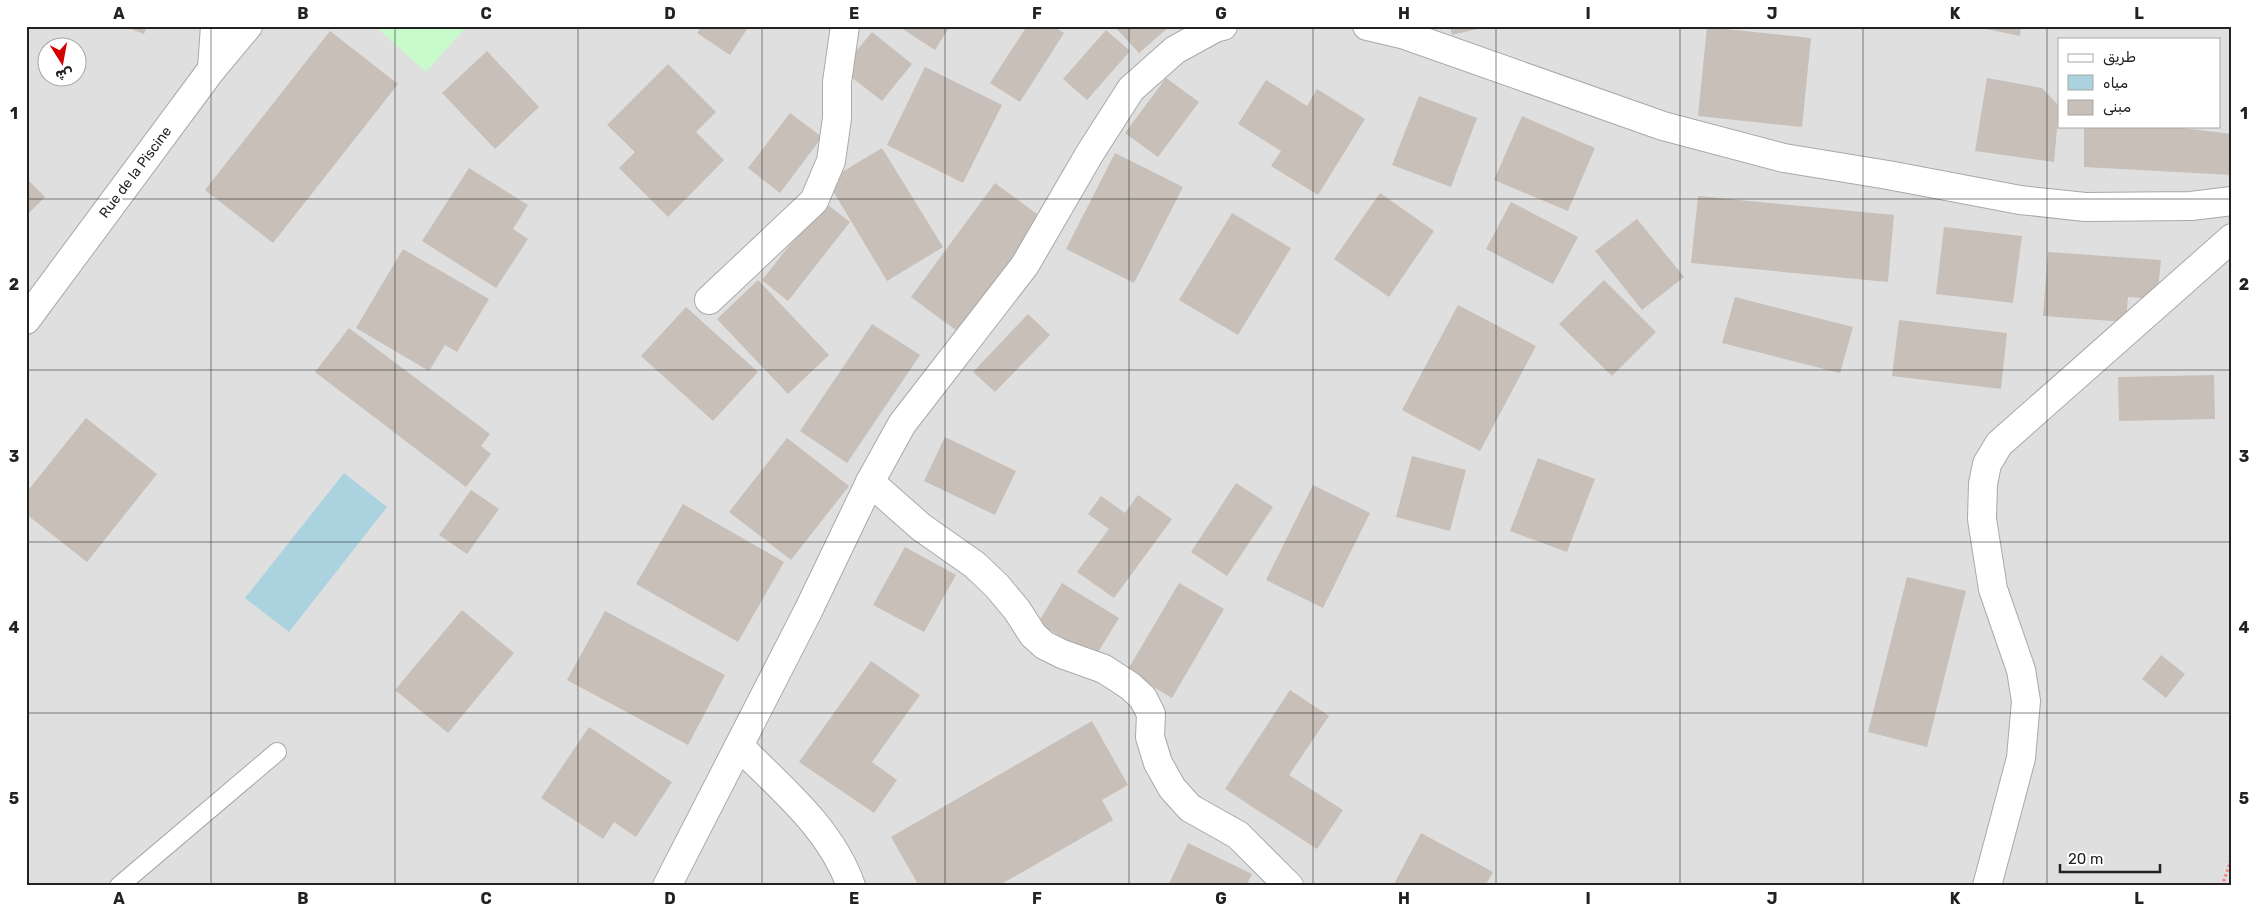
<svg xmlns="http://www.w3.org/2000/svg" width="2258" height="912" viewBox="0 0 2258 912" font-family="Rubik,Vazirmatn,sans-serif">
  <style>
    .residential { fill: #e0dfdf; fill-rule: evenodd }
    .park { fill: #c8facc }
    .water { fill: #aad3df }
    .building { fill: #c7bfb8 }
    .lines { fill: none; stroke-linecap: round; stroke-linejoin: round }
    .service-casing { stroke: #a9a9a9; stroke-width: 20 }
    .minor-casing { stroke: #a9a9a9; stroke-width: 30 }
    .tertiary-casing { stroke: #a9a9a9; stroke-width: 30 }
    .path { stroke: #fa8072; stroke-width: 3; stroke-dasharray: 2.5 2.5; stroke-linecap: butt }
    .service { stroke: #fff; stroke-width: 18 }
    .minor { stroke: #fff; stroke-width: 28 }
    .tertiary { stroke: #fff; stroke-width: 28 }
    .grid { fill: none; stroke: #222; stroke-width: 1; stroke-opacity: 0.55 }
    .labels { text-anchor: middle; stroke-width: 5; stroke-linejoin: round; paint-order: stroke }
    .street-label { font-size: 14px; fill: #222; stroke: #fff }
    .neatline { fill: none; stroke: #222; stroke-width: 2 }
    .grid-label { font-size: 16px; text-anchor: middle; font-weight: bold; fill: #222 }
  </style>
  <rect width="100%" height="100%" fill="#f2efe9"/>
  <path class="residential" d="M26 26H2232V886H26ZM2059 39H2219V126H2059ZM48 48H78V78H48Z"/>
  <polygon class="park" points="375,26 467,26 426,72"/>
  <polygon class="water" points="344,473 387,507 289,632 245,598"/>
  <g class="building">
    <polygon points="123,26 147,26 144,34"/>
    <polygon points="702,26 749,26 730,55 697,33"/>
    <polygon points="898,26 950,26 935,50"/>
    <polygon points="1027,26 1053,26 1064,33 1020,102 990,83"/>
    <polygon points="1114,26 1170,26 1139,53"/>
    <polygon points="1450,26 1486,26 1486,27 1452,35"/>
    <polygon points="1972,26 2021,26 2020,36"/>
    <polygon points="1707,27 1811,38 1802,127 1698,116"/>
    <polygon points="1106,30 1130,51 1087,100 1063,79"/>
    <polygon points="330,31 398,84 273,243 205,190"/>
    <polygon points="872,32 912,64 882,101 841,69"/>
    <polygon points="487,51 539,107 495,149 442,93"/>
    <polygon points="668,64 716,112 696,132 724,160 668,217 619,168 635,152 607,125"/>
    <polygon points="925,67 1002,105 963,183 887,145"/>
    <polygon points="1166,78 1199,102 1158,157 1125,133"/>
    <polygon points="1987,78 2042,88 2059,106 2054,162 1975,151"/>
    <polygon points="1266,80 1307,106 1317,89 1365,119 1318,195 1271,166 1281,151 1238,124"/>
    <polygon points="1419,96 1477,118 1451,187 1392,165"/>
    <polygon points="790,113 822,137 780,193 748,168"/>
    <polygon points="1522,116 1595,148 1568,211 1494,180"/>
    <polygon points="2084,126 2166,126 2232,134 2232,175 2084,167"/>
    <polygon points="882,148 943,247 887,281 827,181"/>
    <polygon points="1115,153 1183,187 1134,283 1066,249"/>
    <polygon points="469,168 528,205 513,229 528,239 496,288 422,241"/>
    <polygon points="26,178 45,197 26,216"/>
    <polygon points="995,183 1045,220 961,334 911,297"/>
    <polygon points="1380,193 1434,231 1389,297 1334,259"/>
    <polygon points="1698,196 1894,215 1888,282 1691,263"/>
    <polygon points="824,202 850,222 788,301 762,280"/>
    <polygon points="1511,202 1578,237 1553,284 1486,249"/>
    <polygon points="1232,213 1291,248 1238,335 1179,300"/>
    <polygon points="1637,219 1684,277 1642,310 1595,251"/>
    <polygon points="1944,227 2022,236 2013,303 1936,294"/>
    <polygon points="403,249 489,299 457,352 445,345 429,371 356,328"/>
    <polygon points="2048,252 2161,260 2157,299 2128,297 2126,322 2043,316"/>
    <polygon points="758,280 829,355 788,394 717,319"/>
    <polygon points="1604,280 1656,332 1612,376 1559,324"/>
    <polygon points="1735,297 1853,327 1840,373 1722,343"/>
    <polygon points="1458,305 1536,346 1480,451 1402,410"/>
    <polygon points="686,307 758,372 713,421 641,356"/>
    <polygon points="1028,314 1050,335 995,392 973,372"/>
    <polygon points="1899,320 2007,333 2001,389 1892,376"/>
    <polygon points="872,324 920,355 847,463 800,431"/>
    <polygon points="349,328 490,434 481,446 491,454 466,487 315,372"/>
    <polygon points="2214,375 2215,419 2119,421 2118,377"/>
    <polygon points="86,418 157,474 87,562 26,514 26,493"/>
    <polygon points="945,437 1016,471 995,515 924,481"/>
    <polygon points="787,438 849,486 791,560 729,512"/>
    <polygon points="1412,456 1466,470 1450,531 1396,517"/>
    <polygon points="1538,458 1595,479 1567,552 1510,531"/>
    <polygon points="1236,483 1273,507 1227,576 1191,552"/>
    <polygon points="1313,485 1370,513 1323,608 1266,580"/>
    <polygon points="471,490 499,509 467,554 439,535"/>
    <polygon points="1138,495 1172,519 1114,598 1077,572 1109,529 1088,514 1101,496 1125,513"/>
    <polygon points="683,504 784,562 738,642 636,584"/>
    <polygon points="905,547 956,575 924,632 873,605"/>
    <polygon points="1907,577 1966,591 1927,747 1868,732"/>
    <polygon points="1062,583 1119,618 1095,657 1038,623"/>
    <polygon points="1179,583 1224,609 1172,698 1127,671"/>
    <polygon points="462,610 514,653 448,733 395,690"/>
    <polygon points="605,611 725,675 688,745 567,680"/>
    <polygon points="2161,655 2185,674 2166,698 2142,679"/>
    <polygon points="871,661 920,695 872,762 897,780 874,813 799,762"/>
    <polygon points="1290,690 1329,716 1289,775 1343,810 1317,849 1225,789"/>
    <polygon points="1092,721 1128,785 1102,800 1113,820 998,886 919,886 891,837"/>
    <polygon points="589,727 672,782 636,837 614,822 603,839 541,798"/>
    <polygon points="1421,833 1493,872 1485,886 1393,886"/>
    <polygon points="1188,843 1252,874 1246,886 1168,886"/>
  </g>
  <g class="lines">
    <g class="service-casing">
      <polyline id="service" points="119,886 277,752"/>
    </g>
    <g class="minor-casing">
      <g id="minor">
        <polyline points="1367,26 1405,35 1663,126 1784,158 1888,175 2020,200 2085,207 2191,206 2232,201"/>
        <polyline points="212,69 215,26"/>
        <polyline points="709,300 814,201 831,161 837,118 837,82 845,26"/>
        <polyline points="870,482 921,527 975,565 997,586 1017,610 1033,635 1044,645 1062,654 1104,669 1130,686 1143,698 1151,714 1150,737 1158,763 1172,788 1190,808 1238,835 1289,886"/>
        <path d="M740 747C782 789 831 829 851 886"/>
        <polyline points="667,886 808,611 870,482 902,424 1025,265 1090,153 1131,89 1175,50 1215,28 1223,26"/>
        <polyline points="1987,886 2021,758 2026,701 2021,670 1993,589 1982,519 1983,484 1987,464 1999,444 2232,238"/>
      </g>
    </g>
    <g class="tertiary-casing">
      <polyline id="tertiary" points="26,320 212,69 248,26"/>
    </g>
    <polyline class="path" points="2222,886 2230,863 2232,841"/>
    <use href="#service" class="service"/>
    <use href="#minor" class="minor"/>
    <use href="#tertiary" class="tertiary"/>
  </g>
  <path class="grid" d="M211 26V886M395 26V886M578 26V886M762 26V886M945 26V886M1129 26V886M1313 26V886M1496 26V886M1680 26V886M1863 26V886M2047 26V886M26 199H2232M26 370H2232M26 542H2232M26 713H2232"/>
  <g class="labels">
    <g class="street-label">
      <text transform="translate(135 172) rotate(-53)" y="5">Rue de la Piscine</text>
    </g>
  </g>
  <rect width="2258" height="912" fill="none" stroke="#ffffff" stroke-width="55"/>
  <rect x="2058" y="38" width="162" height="90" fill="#ffffff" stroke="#a7a7a7"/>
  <rect x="2068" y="54" width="25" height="8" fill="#ffffff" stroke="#a7a7a7"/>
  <text x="2103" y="62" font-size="15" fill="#222222">طريق</text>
  <rect x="2068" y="75" width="25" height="15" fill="#aad3df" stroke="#a7a7a7"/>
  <text x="2103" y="88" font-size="15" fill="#222222">مياه</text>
  <rect x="2068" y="100" width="25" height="15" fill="#c7bfb8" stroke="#a7a7a7"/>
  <text x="2103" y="112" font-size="15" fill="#222222">مبنى</text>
  <g transform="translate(62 62) rotate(169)"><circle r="24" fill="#ffffff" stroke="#a7a7a7"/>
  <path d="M0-4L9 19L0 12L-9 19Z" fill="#d40000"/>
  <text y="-8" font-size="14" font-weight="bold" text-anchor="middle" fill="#222222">ش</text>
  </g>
  <path d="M2060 864v8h100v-8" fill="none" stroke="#222222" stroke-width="2.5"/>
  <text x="2068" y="864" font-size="15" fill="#222222" stroke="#ffffff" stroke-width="4" paint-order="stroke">20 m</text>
  <rect x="28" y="28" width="2202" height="856" class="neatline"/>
  <g class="grid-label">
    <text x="119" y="19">A</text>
    <text x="303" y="19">B</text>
    <text x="486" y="19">C</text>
    <text x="670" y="19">D</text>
    <text x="854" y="19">E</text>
    <text x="1037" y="19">F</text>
    <text x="1221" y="19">G</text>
    <text x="1404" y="19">H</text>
    <text x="1588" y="19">I</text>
    <text x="1772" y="19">J</text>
    <text x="1955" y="19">K</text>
    <text x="2139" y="19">L</text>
    <text x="14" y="119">1</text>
    <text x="2244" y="119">1</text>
    <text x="14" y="290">2</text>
    <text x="2244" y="290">2</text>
    <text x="14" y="462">3</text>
    <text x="2244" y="462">3</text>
    <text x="14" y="633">4</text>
    <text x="2244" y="633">4</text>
    <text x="14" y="804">5</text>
    <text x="2244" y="804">5</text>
    <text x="119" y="904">A</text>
    <text x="303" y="904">B</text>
    <text x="486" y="904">C</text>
    <text x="670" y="904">D</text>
    <text x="854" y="904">E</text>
    <text x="1037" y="904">F</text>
    <text x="1221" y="904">G</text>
    <text x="1404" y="904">H</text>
    <text x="1588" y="904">I</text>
    <text x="1772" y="904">J</text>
    <text x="1955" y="904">K</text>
    <text x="2139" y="904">L</text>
  </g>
</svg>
